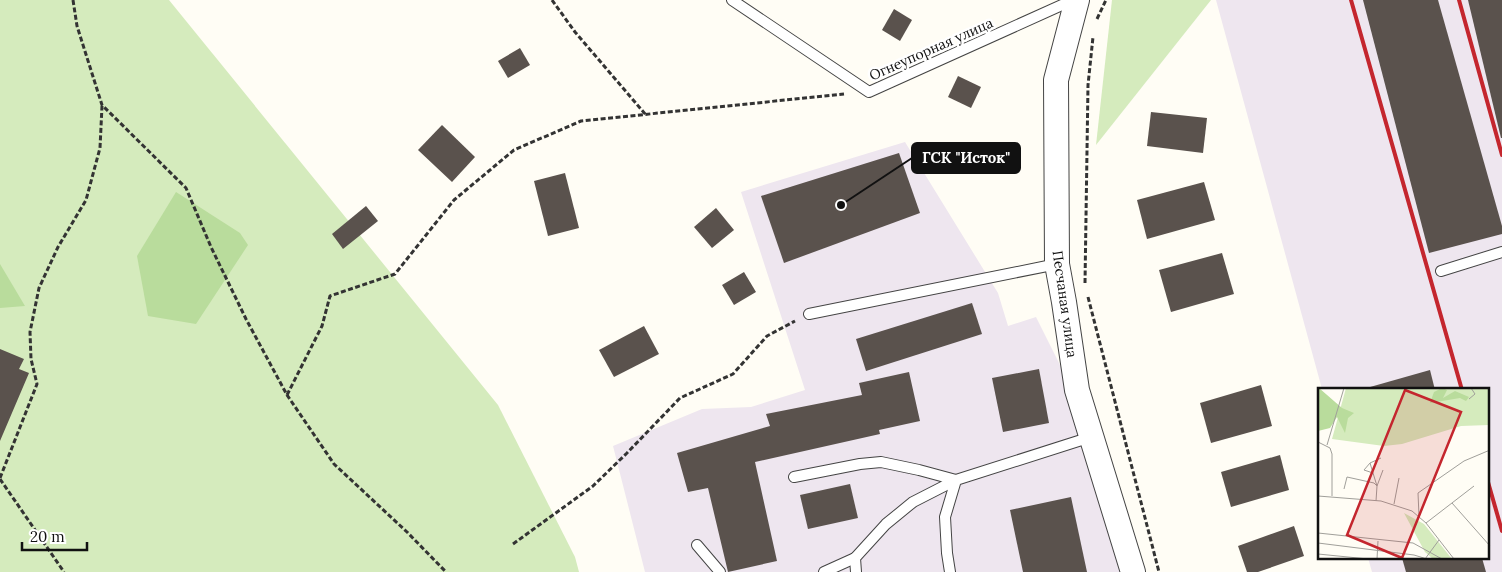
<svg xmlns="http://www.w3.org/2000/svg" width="1502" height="572" viewBox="0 0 1502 572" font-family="Lora,serif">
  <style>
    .industrial { fill: #eee6ef }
    .green { fill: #d5ebbd }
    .forest { fill: #b9dc9c }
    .building { fill: #5a524d }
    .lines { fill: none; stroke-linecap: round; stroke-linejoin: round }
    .service-casing { stroke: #444; stroke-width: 12 }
    .tertiary-casing { stroke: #444; stroke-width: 26 }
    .path { stroke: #333; stroke-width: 3; stroke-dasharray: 5 2.5; stroke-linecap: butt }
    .service { stroke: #fff; stroke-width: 10 }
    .tertiary { stroke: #fff; stroke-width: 24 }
    .rail { stroke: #c4262e; stroke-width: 4 }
    .labels { text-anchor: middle; stroke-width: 5; stroke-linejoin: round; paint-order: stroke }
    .street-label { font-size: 14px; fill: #111; stroke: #fff }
    .inset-road { fill: none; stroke: #a09f9a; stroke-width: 1 }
    .view { fill: #c4262e; fill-opacity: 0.15; stroke: #c4262e; stroke-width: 2.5 }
    .inset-edge { fill: none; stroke: #111; stroke-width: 2.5 }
    .leader { fill: none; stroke: #111; stroke-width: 2 }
    .callout-dot { fill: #111; stroke: #fff; stroke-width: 2 }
    .callout { fill: #111; stroke: #111; stroke-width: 2 }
    .callout-label { font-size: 15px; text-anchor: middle; font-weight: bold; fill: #fff }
  </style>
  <rect width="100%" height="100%" fill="#fffdf5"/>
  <g class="industrial">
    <polygon points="1216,0 1502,0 1502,572 1372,572 1368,558 1488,558 1488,390 1322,389"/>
    <polygon points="905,142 998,293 1008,326 1036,317 1066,377 1124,572 645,572 613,446 702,409 751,407 805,390 741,192"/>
  </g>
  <g class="green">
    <polygon points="0,0 169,0 498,405 575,557 579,572 0,572"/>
    <polygon points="1112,0 1211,0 1096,145"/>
  </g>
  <g class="forest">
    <polygon points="176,192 240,233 248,245 196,324 148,316 137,256"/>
    <polygon points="0,264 25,306 0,308"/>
  </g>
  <g class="building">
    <polygon points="1363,0 1438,0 1502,226 1502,234 1429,253"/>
    <polygon points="1468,0 1502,0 1502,138 1501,138"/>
    <polygon points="894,9 912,20 900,41 882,30"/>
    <polygon points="520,48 530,65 508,78 498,61"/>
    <polygon points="958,76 981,87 971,108 948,97"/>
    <polygon points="1151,112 1207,118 1203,153 1147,146"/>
    <polygon points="442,125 475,157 452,182 418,150"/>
    <polygon points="899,153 920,213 784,263 761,196"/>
    <polygon points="565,173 579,228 548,236 534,181"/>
    <polygon points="1204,182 1215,220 1147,239 1137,200"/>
    <polygon points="366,206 378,221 343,249 332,234"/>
    <polygon points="716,208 734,230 712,248 694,227"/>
    <polygon points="1222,253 1234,294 1171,312 1159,270"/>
    <polygon points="744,272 756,292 734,305 722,285"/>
    <polygon points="972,303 982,334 866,371 856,339"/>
    <polygon points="644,326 659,354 614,377 599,350"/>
    <polygon points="0,349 24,359 19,369 29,373 0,441"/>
    <polygon points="1039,369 1049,423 1003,432 992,378"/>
    <polygon points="1430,370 1435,390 1363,390 1363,389"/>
    <polygon points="909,372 920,421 879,430 880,434 755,462 777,561 728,572 708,488 688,492 677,453 770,426 766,414 862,395 859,383"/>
    <polygon points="1261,385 1272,426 1211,443 1200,403"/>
    <polygon points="1280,455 1289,490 1231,507 1221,472"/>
    <polygon points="850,484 858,518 808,529 800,495"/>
    <polygon points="1071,497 1087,572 1023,572 1010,510"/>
    <polygon points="1294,526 1304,556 1258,572 1247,572 1238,546"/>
    <polygon points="1402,558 1482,558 1486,572 1406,572"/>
  </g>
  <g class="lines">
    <g class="service-casing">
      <g id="service">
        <polyline points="732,0 869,92 1073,0"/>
        <polyline points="1441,271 1502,252"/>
        <polyline points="809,314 1057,264"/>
        <polyline points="794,477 860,464 881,462 919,470 956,480 913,502 886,524 855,558 856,572"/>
        <polyline points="697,545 720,572"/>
        <polyline points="824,572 855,558"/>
        <polyline points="950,572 947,553 945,517 956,480 1091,437"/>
      </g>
    </g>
    <g class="tertiary-casing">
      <polyline id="tertiary" points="1077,0 1056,80 1057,264 1064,302 1077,390 1133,572"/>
    </g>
    <g class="path">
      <polyline points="73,0 77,26 102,105 186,188 211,247 246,319 287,395 334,464 407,532 446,572"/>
      <polyline points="552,0 575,32 646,115"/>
      <polyline points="1097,19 1106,0"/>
      <polyline points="1085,283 1088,85 1093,37"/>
      <polyline points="1088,297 1159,572"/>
      <polyline points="287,395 322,326 330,296 395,274 454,200 514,150 581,121 844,94"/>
      <polyline points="0,478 37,384 31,359 30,332 39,288 58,247 86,200 100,148 102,106"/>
      <polyline points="0,479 64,572"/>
      <polyline points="513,544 593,486 627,453 680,398 733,374 767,336 795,321"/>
    </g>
    <use href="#service" class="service"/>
    <use href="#tertiary" class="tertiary"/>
    <g class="rail">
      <polyline points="1351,0 1462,390"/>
      <polyline points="1459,0 1502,155"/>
      <polyline points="1488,482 1502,531"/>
    </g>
  </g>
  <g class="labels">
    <g class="street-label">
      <text transform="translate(931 49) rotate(-24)" y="5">Огнеупорная улица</text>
      <text transform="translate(1065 304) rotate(82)" y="5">Песчаная улица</text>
    </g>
  </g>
  <g transform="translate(1318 388)">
    <rect width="171" height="171" fill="#fffdf5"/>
    <path d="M28 0H171V37L143 38 84 56 66 58 14 51ZM86 125 106 136 134 171H115L107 164Z" fill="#d5ebbd"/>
    <path d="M1 0 24 20 36 25 30 30 27 45 19 29 12 40 0 43ZM124 0 129 2 125 10 137 3 151 9 148 13 142 10 112 15 116 4Z" fill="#b9dc9c"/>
    <path class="inset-road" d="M151 11 157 6 153 0M0 54 12 60 14 66V108M9 57 26 0M52 75 46 82 55 85 59 98 65 82M55 85 52 75 63 70M26 101 29 89 56 95 59 98 58 113M0 108 63 113 94 123 108 135 136 171M134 115 172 158M76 116 81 90M101 128 100 105 146 73 172 62M108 135 156 98M0 145 95 155 124 171M60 153 59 171H63M0 155 96 167 109 171M0 166 50 171M107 171 121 152"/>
    <path class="view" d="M87 2 143 24 84 170 29 147Z"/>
    <rect width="171" height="171" class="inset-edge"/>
  </g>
  <path class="leader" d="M841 205L912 158"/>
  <circle class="callout-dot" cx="841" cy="205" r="5"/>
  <rect class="callout" x="912" y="143" width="108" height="30" rx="5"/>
  <g class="callout-label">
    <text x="966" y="163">ГСК "Исток"</text>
  </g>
  <path d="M22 542v8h65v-8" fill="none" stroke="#111111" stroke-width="2.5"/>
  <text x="30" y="542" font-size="15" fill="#111111" stroke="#ffffff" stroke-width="4" paint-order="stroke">20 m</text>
</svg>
